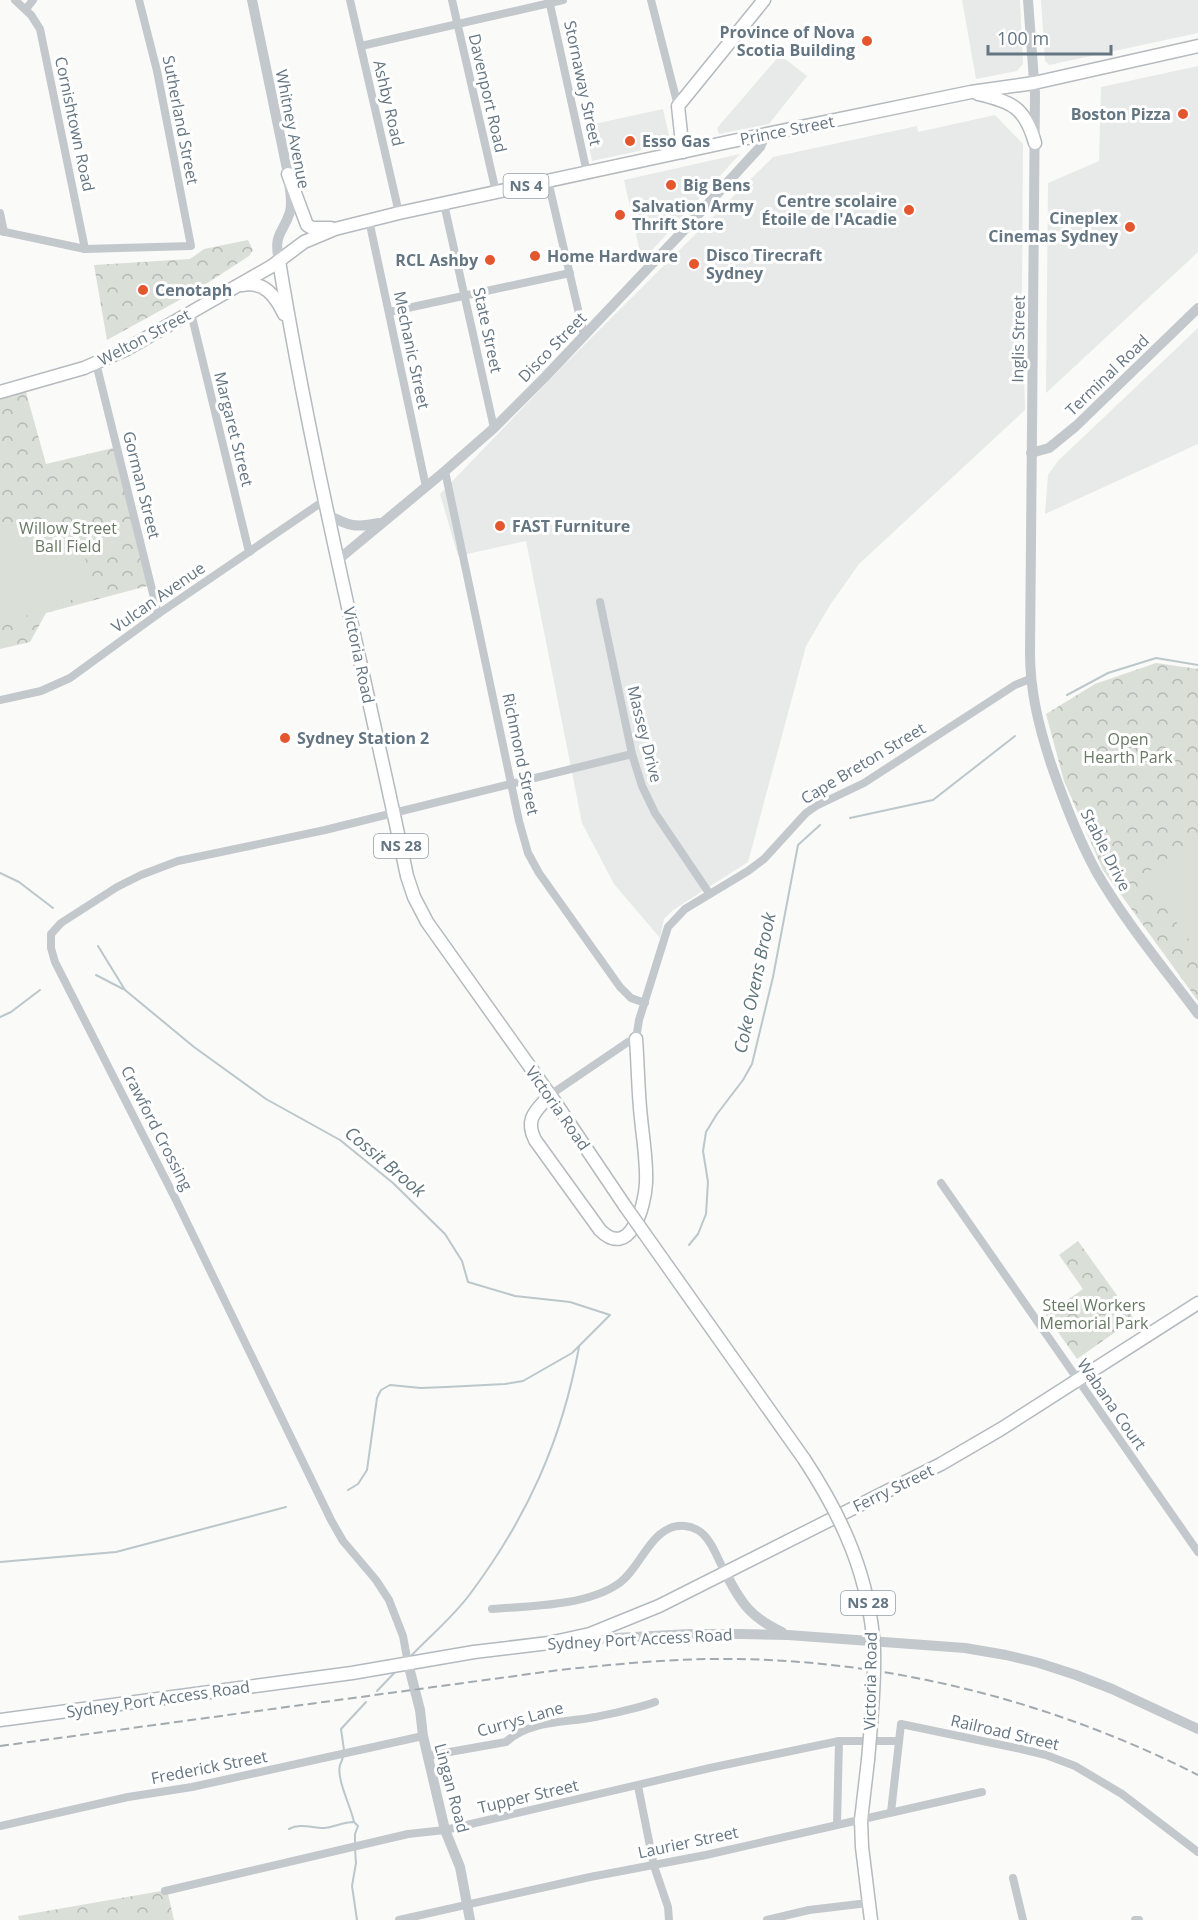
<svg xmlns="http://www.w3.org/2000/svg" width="1198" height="1920" viewBox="0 0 1198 1920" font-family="'Open Sans',sans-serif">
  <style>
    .built { fill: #e8e9e9 }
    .park { fill: url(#park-crowns) }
    .garden { fill: #dadfd7 }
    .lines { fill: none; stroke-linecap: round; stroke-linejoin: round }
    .stream { stroke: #bbc7cb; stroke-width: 2 }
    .secondary-casing { stroke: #b3babf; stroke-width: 15 }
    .primary-casing { stroke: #b5babe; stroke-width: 15 }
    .minor { stroke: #c3c8cc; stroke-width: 8 }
    .tertiary { stroke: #c3c8cc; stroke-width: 10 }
    .secondary { stroke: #fff; stroke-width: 12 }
    .primary { stroke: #fff; stroke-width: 12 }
    .rail { stroke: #a2aab0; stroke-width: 2; stroke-dasharray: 9 4.5; stroke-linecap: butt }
    .primary-bridge-casing { stroke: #b5babe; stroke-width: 15; stroke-linecap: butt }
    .primary-bridge { stroke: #fff; stroke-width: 12 }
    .poi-dot { fill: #e4572e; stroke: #fff; stroke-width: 2 }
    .labels { text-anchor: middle; stroke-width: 6; stroke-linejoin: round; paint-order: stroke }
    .shield { fill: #fff; stroke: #939fa8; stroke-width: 1.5 }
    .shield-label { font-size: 15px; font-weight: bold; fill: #657683 }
    .poi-label { font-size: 16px; font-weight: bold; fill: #657683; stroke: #fff; text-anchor: start }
    .street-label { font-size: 16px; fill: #657683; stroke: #fff }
    .park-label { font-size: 16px; fill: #687a64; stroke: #fff }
    .water-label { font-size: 18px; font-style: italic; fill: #60757c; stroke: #fff }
  </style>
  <defs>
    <pattern id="park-crowns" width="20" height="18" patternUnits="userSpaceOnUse" patternTransform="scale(1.5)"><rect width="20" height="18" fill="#dadfd7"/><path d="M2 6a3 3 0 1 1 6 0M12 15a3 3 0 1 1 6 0" fill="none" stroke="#b4b9b4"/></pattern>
  </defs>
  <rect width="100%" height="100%" fill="#fafaf8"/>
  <g class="built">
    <polygon points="962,0 1020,0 1023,64 1017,71 976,79"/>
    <polygon points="1041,0 1198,0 1198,33 1049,65 1045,61"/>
    <polygon points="780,55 807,76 769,124 719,134 717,128"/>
    <polygon points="1198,66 1198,252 1046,393 1048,183 1099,161 1101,87"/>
    <polygon points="663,109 671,144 592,161 585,126"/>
    <polygon points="995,115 1023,144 1022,297 1025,410 859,564 830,605 806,646 748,862 673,910 664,919 660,938 614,884 582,823 526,541 458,556 440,494 565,364 773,157 917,126 918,132"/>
    <polygon points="740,154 642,261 624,180"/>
    <polygon points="1198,328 1198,444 1045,514 1048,475 1058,461"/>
  </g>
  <g class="park">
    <polygon points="248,240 253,250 249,256 192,293 107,340 94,265 190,259 204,249"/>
    <polygon points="24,385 46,464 117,447 151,585 46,613 30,642 0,649 0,392"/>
    <polygon points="1156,663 1198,669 1198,1001 1103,870 1064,781 1046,714 1095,684"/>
    <polygon points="1078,1241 1134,1319 1077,1359 1046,1315 1083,1289 1059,1255"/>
    <polygon points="167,1890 174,1920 19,1920 18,1916"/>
  </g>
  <g class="garden">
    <polygon points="76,522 94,592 0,625 0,531"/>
    <polygon points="1198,836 1198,952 1143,876"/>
  </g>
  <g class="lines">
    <g class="stream">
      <polyline points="1067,695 1108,673 1156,658 1198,665"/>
      <polyline points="850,818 933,800 1015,736"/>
      <polyline points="0,873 19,882 53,908"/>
      <polyline points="98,946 125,990 194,1047 266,1099 340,1140 393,1183 445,1234 462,1261 468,1282 515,1296 570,1302 610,1315 572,1353 523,1381 505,1384 446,1387 421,1388 390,1385 381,1390 377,1398 367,1470 358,1484 348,1490"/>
      <polyline points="96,975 123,989"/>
      <polyline points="0,1017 11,1012 40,990"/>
      <polyline points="689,1245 698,1234 706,1214 708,1182 703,1151 706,1132 717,1114 743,1080 752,1064 773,977 798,845 820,825"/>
      <polyline points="0,1562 116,1552 286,1507"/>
      <path d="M410 1657C429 1637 454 1616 470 1594 527 1518 562 1440 579 1347"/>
      <polyline points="377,1691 398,1669"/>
      <polyline points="344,1750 341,1729 366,1702"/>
      <path d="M343 1756C343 1759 341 1762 340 1765 336 1778 351 1807 354 1822"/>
      <path d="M289 1829C300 1823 312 1828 324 1828 334 1827 343 1822 354 1822L358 1826 355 1834V1843"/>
      <polyline points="355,1849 356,1863 352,1886 357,1920"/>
    </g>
    <g class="secondary-casing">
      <g id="secondary">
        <polyline points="683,152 678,106 764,0"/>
        <polyline points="0,1720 352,1673 474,1652 549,1643 590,1634 659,1606 941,1464 1001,1429 1198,1303"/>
      </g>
    </g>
    <g class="primary-casing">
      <g id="primary">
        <path d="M978 94C1012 102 1025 107 1035 143"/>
        <polyline points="288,174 307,225 312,228 331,228"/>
        <path d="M279 261C313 468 364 671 407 876L414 897 427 922 555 1102 625 1206"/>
        <path d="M242 285C264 281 275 295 284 314"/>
        <polyline points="0,392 84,368 125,350 272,266 304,242 335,229 399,213 728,142 971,92 1034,83 1198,46"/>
        <path d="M550 1095C537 1110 524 1118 535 1140L600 1230C630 1260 645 1206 646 1183 647 1162 643 1139 641 1118 638 1092 638 1065 636 1039"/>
        <polyline points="661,1257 804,1459"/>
        <polyline points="868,1760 861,1820 862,1847 871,1920"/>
      </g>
    </g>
    <g class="minor">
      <polyline points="15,0 31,15 40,29 85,249"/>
      <polyline points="350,0 399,213"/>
      <polyline points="452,0 496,192"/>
      <polyline points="549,0 587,173"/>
      <polyline points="651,0 678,106"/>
      <polyline points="26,9 33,0"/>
      <polyline points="361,46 563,0"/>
      <polyline points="548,181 584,335"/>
      <polyline points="444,204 494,428"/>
      <polyline points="0,213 4,232"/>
      <polyline points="369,220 426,487"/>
      <polyline points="0,231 85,249 191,246 157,71 139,0"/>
      <polyline points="389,312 570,273"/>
      <polyline points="191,313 249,552"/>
      <polyline points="96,363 158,614"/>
      <polyline points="445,471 519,821 528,853 539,873 620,987 631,998 645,1003"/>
      <polyline points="600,602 632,754 642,786 655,813 709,893"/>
      <polyline points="0,700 41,691 70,678 158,614 325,500"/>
      <polyline points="550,1095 628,1042 636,1039 639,1020 668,927 685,909 748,871 764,859 806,813 816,806 864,783 1015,685 1030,679"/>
      <polyline points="941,1183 1198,1552"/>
      <path d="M492 1609C530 1606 586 1606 618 1584 642 1568 651 1523 685 1526 694 1527 703 1532 708 1540 715 1549 719 1562 725 1572"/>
      <polyline points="408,1663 403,1636 389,1600 376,1580 343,1541 331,1520 176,1200 55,962 51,948 51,934 61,923 117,887 141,875 178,861 325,830 632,754"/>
      <path d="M427 1756 506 1742C529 1720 566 1723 595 1717 615 1713 636 1709 655 1702"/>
      <polyline points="638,1786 654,1866 668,1907 669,1920"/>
      <polyline points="891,1812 901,1724 1021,1749 1046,1755 1075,1766 1122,1794 1198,1852"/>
      <polyline points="837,1824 839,1741"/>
      <polyline points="0,1826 128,1797 192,1787 423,1736"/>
      <polyline points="1013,1878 1023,1920"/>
      <polyline points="165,1891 408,1834 445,1830 710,1768 839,1741 899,1741"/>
      <polyline points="399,1920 590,1877 706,1855 982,1792"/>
      <polyline points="767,1920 809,1910 868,1903"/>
      <polyline points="1135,1920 1139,1920"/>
    </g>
    <g class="tertiary">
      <path d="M252 0 288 174C289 186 293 200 290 212 283 234 273 233 279 261"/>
      <path d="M1028 0 1035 94 1030 653C1030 692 1039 727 1051 764 1064 801 1078 839 1097 873 1126 923 1164 968 1198 1014"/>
      <polyline points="1031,453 1049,448 1076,426 1198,308"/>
      <path d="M328 515C349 526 355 528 379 523"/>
      <polyline points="339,559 445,471 494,428 544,378 685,229 760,147 766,134"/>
      <path d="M725 1572C741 1603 750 1617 782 1632"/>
      <polyline points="578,1640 690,1634 740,1634 788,1635 965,1648 1006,1655 1039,1663 1076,1675 1112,1689 1198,1729"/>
      <polyline points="408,1663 420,1710 423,1736 445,1830 460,1867 470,1920"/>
    </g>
    <use href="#secondary" class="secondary"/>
    <use href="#primary" class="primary"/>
    <path class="rail" d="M0 1746 559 1670C618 1664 676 1658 736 1659 895 1661 1056 1703 1198 1775"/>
    <g class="primary-bridge-casing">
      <g id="primary-bridge">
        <polyline points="625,1206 661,1257"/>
        <path d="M804 1459C843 1518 870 1578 874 1650 875 1687 871 1724 868 1760"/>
      </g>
    </g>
    <use href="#primary-bridge" class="primary-bridge"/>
  </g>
  <g class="poi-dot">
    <circle cx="867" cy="41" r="6"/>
    <circle cx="1183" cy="114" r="6"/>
    <circle cx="630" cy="141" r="6"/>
    <circle cx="671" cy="185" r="6"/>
    <circle cx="909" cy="210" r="6"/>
    <circle cx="620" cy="215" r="6"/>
    <circle cx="1130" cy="227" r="6"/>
    <circle cx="535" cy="256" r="6"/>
    <circle cx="490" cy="260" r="6"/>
    <circle cx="694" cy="264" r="6"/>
    <circle cx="143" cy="290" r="6"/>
    <circle cx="500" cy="526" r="6"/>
    <circle cx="285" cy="738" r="6"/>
  </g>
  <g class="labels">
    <g class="shield">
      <rect x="503.5" y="174" width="45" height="24" rx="4.5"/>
      <rect x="374" y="834" width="54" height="24" rx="4.5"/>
      <rect x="841" y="1591" width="54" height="24" rx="4.5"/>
    </g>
    <g class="shield-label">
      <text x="526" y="191">NS 4</text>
      <text x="401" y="851">NS 28</text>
      <text x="868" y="1608">NS 28</text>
    </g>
    <g class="poi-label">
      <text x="855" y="38" text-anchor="end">Province of Nova<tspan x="855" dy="18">Scotia Building</tspan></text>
      <text x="1171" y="120" text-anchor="end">Boston Pizza</text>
      <text x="642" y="147">Esso Gas</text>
      <text x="683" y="191">Big Bens</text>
      <text x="897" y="207" text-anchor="end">Centre scolaire<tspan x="897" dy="18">Étoile de l'Acadie</tspan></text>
      <text x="632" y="212">Salvation Army<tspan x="632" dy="18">Thrift Store</tspan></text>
      <text x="1118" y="224" text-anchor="end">Cineplex<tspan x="1118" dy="18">Cinemas Sydney</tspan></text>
      <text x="706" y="261">Disco Tirecraft<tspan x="706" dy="18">Sydney</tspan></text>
      <text x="547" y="262">Home Hardware</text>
      <text x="478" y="266" text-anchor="end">RCL Ashby</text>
      <text x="155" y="296">Cenotaph</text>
      <text x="512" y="532">FAST Furniture</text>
      <text x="297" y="744">Sydney Station 2</text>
    </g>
    <g class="street-label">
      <text transform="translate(583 83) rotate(78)" y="6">Stornaway Street</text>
      <text transform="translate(488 93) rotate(77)" y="6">Davenport Road</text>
      <text transform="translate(389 103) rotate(77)" y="6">Ashby Road</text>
      <text transform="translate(181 120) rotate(79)" y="6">Sutherland Street</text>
      <text transform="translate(75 124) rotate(78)" y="6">Cornishtown Road</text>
      <text transform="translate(293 129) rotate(79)" y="6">Whitney Avenue</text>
      <text transform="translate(787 130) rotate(-11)" y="6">Prince Street</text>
      <text transform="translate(488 330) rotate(78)" y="6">State Street</text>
      <text transform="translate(144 337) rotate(-28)" y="6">Welton Street</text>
      <text transform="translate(1018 339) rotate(-89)" y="6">Inglis Street</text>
      <text transform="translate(552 347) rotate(-46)" y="6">Disco Street</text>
      <text transform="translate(412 350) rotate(78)" y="6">Mechanic Street</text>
      <text transform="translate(1107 375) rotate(-44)" y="6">Terminal Road</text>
      <text transform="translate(234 429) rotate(76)" y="6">Margaret Street</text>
      <text transform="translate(142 485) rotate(76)" y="6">Gorman Street</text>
      <text transform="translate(158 597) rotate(-35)" y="6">Vulcan Avenue</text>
      <text transform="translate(359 655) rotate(78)" y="6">Victoria Road</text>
      <text transform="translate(645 734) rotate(76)" y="6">Massey Drive</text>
      <text transform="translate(521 754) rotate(78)" y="6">Richmond Street</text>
      <text transform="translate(863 763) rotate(-31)" y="6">Cape Breton Street</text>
      <text transform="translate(1106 850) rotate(63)" y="6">Stable Drive</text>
      <text transform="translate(558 1108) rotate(55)" y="6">Victoria Road</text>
      <text transform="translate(157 1128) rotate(63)" y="6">Crawford Crossing</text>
      <text transform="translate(1112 1404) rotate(55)" y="6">Wabana Court</text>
      <text transform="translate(893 1488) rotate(-26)" y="6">Ferry Street</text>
      <text transform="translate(640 1639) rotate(-3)" y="6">Sydney Port Access Road</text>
      <text transform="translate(870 1681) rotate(-89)" y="6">Victoria Road</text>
      <text transform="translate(158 1699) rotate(-8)" y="6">Sydney Port Access Road</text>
      <text transform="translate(520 1719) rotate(-16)" y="6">Currys Lane</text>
      <text transform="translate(1005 1732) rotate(13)" y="6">Railroad Street</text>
      <text transform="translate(209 1767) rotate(-11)" y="6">Frederick Street</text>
      <text transform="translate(452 1788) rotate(75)" y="6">Lingan Road</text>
      <text transform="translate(528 1796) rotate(-13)" y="6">Tupper Street</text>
      <text transform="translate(688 1842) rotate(-12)" y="6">Laurier Street</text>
    </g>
    <g class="park-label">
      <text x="68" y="534">Willow Street<tspan x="68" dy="18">Ball Field</tspan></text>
      <text x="1128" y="745">Open<tspan x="1128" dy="18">Hearth Park</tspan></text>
      <text x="1094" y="1311">Steel Workers<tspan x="1094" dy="18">Memorial Park</tspan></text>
    </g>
    <g class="water-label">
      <text transform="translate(755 983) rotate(-78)" y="6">Coke Ovens Brook</text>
      <text transform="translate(385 1162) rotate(40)" y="6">Cossit Brook</text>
    </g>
  </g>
  <path d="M988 45v9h123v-9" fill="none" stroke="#657683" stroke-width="3"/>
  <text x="997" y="45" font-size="18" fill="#657683" stroke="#ffffff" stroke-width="4.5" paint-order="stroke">100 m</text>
</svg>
